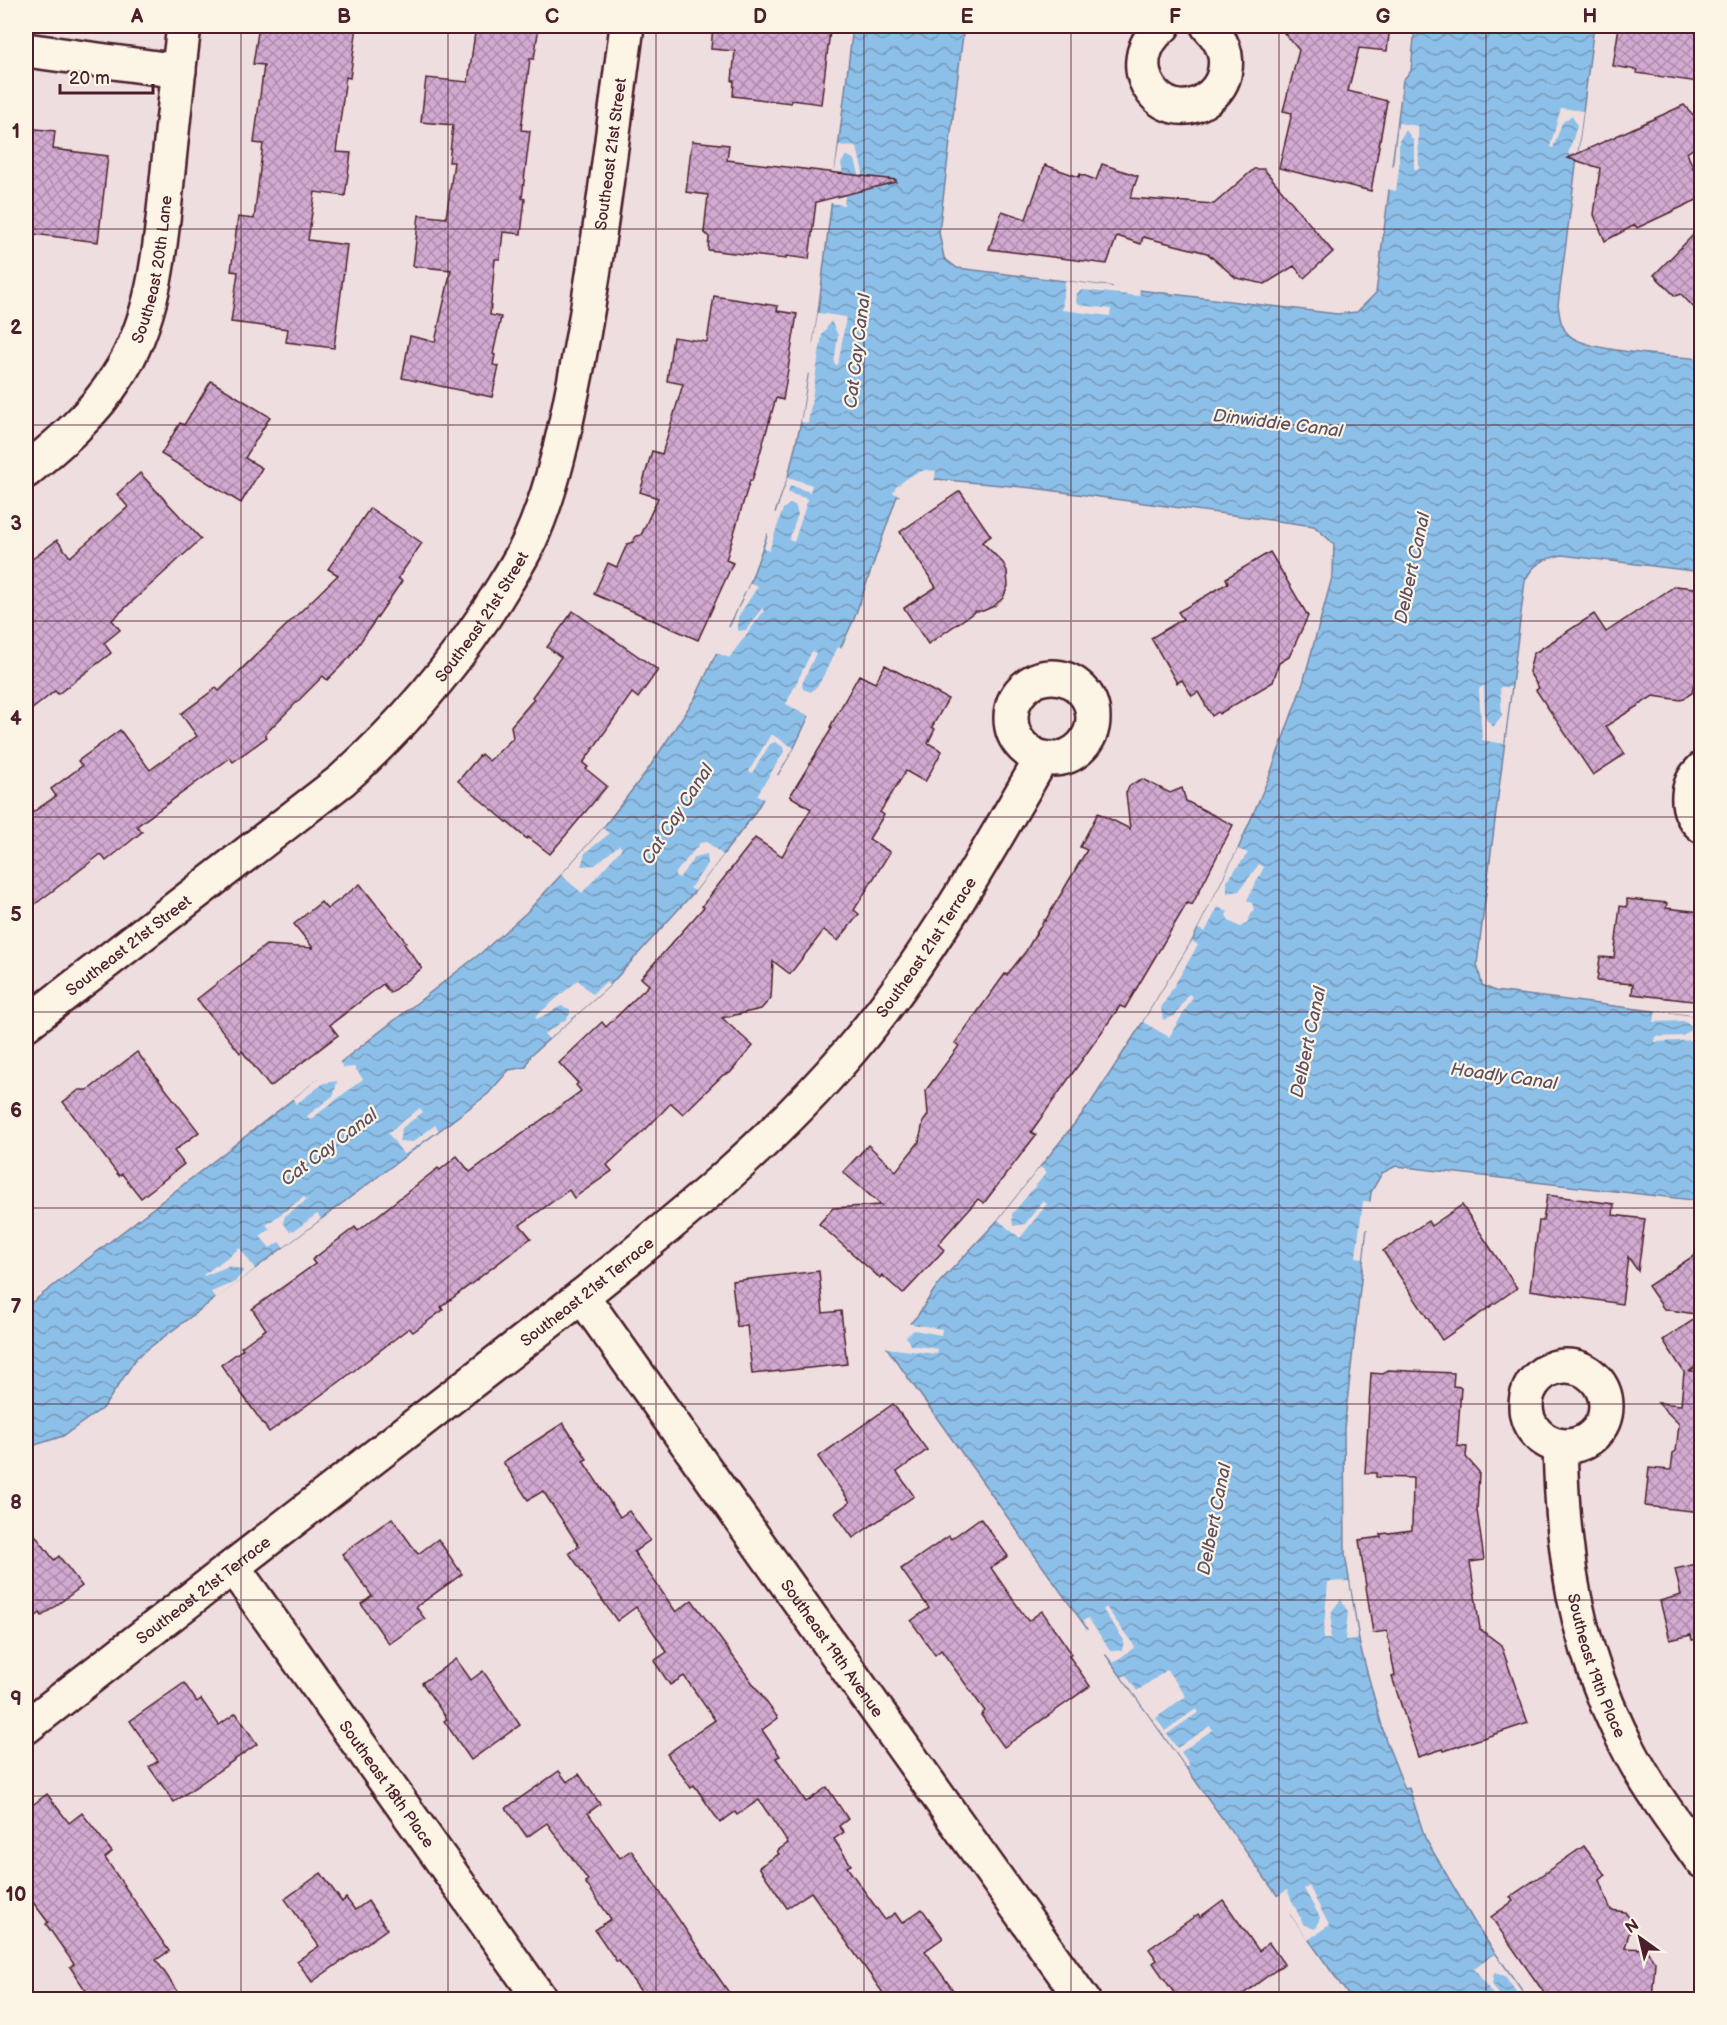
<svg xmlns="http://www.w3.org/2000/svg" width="1727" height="2025" viewBox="0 0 1727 2025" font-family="'Balsamiq Sans',sans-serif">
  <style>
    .water { fill: url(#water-waves); stroke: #72809d; stroke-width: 1.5 }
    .pier { fill: #efdedf }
    .building { fill: url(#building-cross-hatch); stroke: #4a1f2b; stroke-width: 1.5 }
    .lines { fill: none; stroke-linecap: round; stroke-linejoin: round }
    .minor-casing { stroke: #4a1f2b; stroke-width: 38 }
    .minor { stroke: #fcf5e5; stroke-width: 33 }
    .grid { fill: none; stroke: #4a1f2b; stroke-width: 1.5; stroke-opacity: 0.55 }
    .labels { text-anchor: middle; stroke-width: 4.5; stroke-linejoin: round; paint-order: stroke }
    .street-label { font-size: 16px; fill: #4a1f2b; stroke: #fcf5e5 }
    .water-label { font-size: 18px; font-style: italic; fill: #5e4f64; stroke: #fcf5e5 }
    .neatline { fill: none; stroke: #4a1f2b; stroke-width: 2 }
    .grid-label { font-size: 20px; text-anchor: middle; font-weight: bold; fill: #4a1f2b }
  </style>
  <defs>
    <pattern id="water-waves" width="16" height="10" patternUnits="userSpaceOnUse" patternTransform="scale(1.5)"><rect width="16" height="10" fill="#8dc0e9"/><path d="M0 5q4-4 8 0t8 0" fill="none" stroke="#759bbd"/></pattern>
    <pattern id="building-cross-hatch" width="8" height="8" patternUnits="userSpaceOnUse" patternTransform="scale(1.5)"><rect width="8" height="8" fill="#d2aad1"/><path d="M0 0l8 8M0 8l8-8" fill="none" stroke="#ac8aaa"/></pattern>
  </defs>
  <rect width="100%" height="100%" fill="#efdedf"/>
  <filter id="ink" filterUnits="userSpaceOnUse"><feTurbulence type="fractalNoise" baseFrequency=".0167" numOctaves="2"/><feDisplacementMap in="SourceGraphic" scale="12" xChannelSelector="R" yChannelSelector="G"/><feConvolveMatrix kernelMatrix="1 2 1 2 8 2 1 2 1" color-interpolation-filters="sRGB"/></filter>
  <g filter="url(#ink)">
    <path class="water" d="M853 26H964L939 232 944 258 957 268 1337 314 1357 312 1376 293 1403 80 1411 71 1415 26H1594L1558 305C1560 316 1560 327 1569 335 1587 352 1673 356 1701 359V572L1562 555C1544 559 1533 563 1525 581L1477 964 1482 985 1495 991 1701 1017V1201L1396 1166 1382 1173 1371 1192 1344 1429 1345 1554 1360 1646 1386 1741 1405 1789 1409 1788 1425 1838 1479 1930 1528 1999H1351L887 1348 918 1315 938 1284 998 1220 1090 1104 1143 1022 1192 941 1238 849 1269 777 1303 683 1333 574 1334 544 1314 526 1033 488 936 479 897 496 854 619 794 748 752 817 695 891 609 986 531 1055 526 1067 509 1070 488 1094 137 1357 104 1407 63 1436 26 1448V1307L481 953 526 913 561 875 603 828 649 768 695 698 750 583 788 477 801 422 818 313Z"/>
    <g class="pier">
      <polygon points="1561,108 1583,111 1577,156 1568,154 1577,126 1572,115 1562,123 1553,148 1550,147"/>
      <polygon points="1398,123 1418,126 1419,169 1414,169 1414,141 1406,130 1399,141 1399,168 1396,191 1387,189 1389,167 1393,167"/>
      <polygon points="839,145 857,147 863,173 862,184 855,160 846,155 841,164 846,190 844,205 830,203"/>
      <polygon points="1065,281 1113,287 1113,284 1140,288 1139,296 1082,290 1077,293 1076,302 1079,305 1111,309 1110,316 1062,310"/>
      <polygon points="818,313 846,317 838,365 834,364 838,335 831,321 822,335 808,423 801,422 809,374 806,373 810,344 813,344"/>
      <polygon points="926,470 936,471 934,483 904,497 893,493 896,487 906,479 916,473"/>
      <polygon points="788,477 812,485 810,492 790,485 788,493 808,499 794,542 789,540 798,514 795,505 790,504 783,509 769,551 764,549 768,534 766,533 773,512 776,513"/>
      <polygon points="750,583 758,586 738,617 737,631 746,630 762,608 764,611 729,658 715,652 727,627 730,627"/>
      <polygon points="838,647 843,649 811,717 786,704 812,651 816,653 802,684 803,689 811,692 819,684"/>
      <polygon points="1484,685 1485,718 1493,727 1502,716 1500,687 1511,687 1504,744 1482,740 1479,689"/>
      <polygon points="771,734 794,748 777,775 780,777 766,800 757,795 784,752 783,747 775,742 770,744 752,773 749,771"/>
      <polygon points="603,828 609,834 585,853 581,866 595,865 619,845 622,848 582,893 561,875"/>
      <polygon points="707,842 723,855 695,891 690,888 708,864 707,854 695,857 679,878 674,875 700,843"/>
      <polygon points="1238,849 1248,853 1227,881 1227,893 1239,891 1259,864 1264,867 1247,900 1252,903 1254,909 1246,924 1240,927 1229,921 1226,915 1228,912 1218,907 1205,932 1198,929"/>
      <polygon points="1192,941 1198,945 1161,1008 1163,1020 1175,1016 1189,994 1193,997 1169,1037 1143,1022"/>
      <polygon points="578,980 592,994 606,982 609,986 549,1039 544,1034 565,1020 570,1014 570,1009 561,1006 537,1019 535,1017"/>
      <polygon points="1656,1011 1701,1017 1701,1040 1655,1042 1655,1037 1683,1036 1693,1028 1684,1021 1654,1022"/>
      <polygon points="338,1060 344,1068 354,1067 363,1079 310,1120 307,1116 334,1095 337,1081 324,1083 296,1104 293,1099 318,1079 316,1077"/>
      <polygon points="420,1108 423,1112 402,1128 399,1141 413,1142 435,1125 439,1130 404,1155 388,1133"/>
      <polygon points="1040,1167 1047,1172 1012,1214 1013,1226 1025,1224 1043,1201 1047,1204 1020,1238 998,1220"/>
      <polygon points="304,1197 307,1200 285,1216 283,1222 289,1231 295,1230 317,1214 321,1219 284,1247 279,1242 270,1248 260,1236 270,1229 266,1225"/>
      <polygon points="1363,1201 1373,1202 1370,1229 1366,1229 1363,1258 1356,1257"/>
      <polygon points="240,1248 255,1269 216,1299 211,1292 235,1282 244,1270 229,1266 204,1276 203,1275"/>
      <polygon points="906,1323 942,1329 941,1335 914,1330 906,1336 910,1345 938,1349 937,1354 887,1348 888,1342"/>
      <polygon points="1349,1581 1358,1639 1345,1640 1348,1612 1341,1599 1332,1611 1330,1639 1323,1639 1328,1582"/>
      <polygon points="1106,1607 1135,1647 1113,1663 1106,1654 1104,1656 1086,1631 1088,1629 1083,1621 1088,1618 1110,1650 1122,1651 1124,1640 1103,1610"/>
      <polygon points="1167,1670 1186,1696 1156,1718 1165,1731 1196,1709 1199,1712 1167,1734 1177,1748 1210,1726 1212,1730 1181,1752 1190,1765 1186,1767 1122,1677 1126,1675 1137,1691"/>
      <polygon points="1309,1886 1329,1925 1308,1940 1290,1914 1287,1915 1275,1898 1287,1890 1303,1924 1314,1929 1317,1927 1320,1917 1304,1889"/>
      <polygon points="1495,1954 1525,1996 1521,1999 1505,1976 1494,1973 1492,1984 1502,1999 1496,1999 1474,1968"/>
    </g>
    <g class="building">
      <polygon points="259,26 357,26 350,78 346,77 336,152 351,153 345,196 315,192 308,240 347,245 334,348 286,342 288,329 231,322 238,272 231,271 238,217 254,219 263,144 254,143 264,65 253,64"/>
      <polygon points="476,26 539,26 534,59 530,59 521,130 530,131 522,198 525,199 521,234 503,232 500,259 495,259 490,315 501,317 493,354 495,355 493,365 499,366 492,397 402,378 410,336 435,342 451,270 413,266 419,215 446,218 454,162 449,162 453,125 421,122 426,78 468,82"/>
      <polygon points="713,26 800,26 801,28 830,31 821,104 791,100 791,103 733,96 734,81 732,81 735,51 711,49"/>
      <polygon points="1278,26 1390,26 1387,51 1359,48 1348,91 1387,101 1371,191 1279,168 1292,113 1283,111 1299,50"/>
      <polygon points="1619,26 1701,26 1701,69 1698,82 1636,73 1637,70 1613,66"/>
      <polygon points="1684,105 1698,120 1695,147 1687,153 1701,186 1701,198 1637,228 1635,225 1605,241 1594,215 1600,168 1568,158"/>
      <polygon points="26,128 55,131 53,149 108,156 98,242 26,233"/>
      <polygon points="692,141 729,145 727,160 896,180 896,182 816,202 809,259 786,256 786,259 708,250 709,237 704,232 708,195 686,192"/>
      <polygon points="1102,164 1138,176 1130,198 1214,204 1254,169 1264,169 1333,252 1304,278 1294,266 1265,284 1236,278 1207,253 1143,237 1141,244 1117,236 1107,264 989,249 1002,211 1026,219 1045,165 1079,177 1080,174 1096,180"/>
      <polygon points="1701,227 1701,315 1681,294 1675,296 1654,275"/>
      <polygon points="714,296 778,306 777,311 797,314 783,400 776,398 752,481 750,480 726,560 733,563 698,640 594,594 608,563 617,567 627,544 633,542 636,536 641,535 658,498 640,492 652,451 662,454 683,384 667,381 673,337 707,342"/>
      <polygon points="211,381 270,417 245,458 262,468 241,503 161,454 180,423 184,425"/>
      <polygon points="140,473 201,539 112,620 120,630 104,643 111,653 58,694 55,691 26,714 26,564 57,540 70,557 128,507 117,494"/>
      <polygon points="960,491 991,536 982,542 1003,563 1007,571 1008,586 1003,598 994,606 983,611 976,611 928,644 904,608 936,587 900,532"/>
      <polygon points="370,508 422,543 398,578 402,581 350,657 327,680 323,676 265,734 267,737 233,762 230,758 137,826 142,832 106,861 101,854 26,911 26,817 56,796 51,789 82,766 78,761 120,730 150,770 197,736 181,714 216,688 219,691 338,575 328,569"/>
      <polygon points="1270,552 1308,616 1289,657 1279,663 1273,682 1219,714 1218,712 1212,716 1198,692 1192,696 1182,680 1177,683 1151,638 1183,619 1178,612 1228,583 1226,578"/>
      <polygon points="1675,586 1695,588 1701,598 1701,680 1693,686 1692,693 1681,700 1653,696 1606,726 1625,754 1593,775 1536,690 1539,688 1529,672 1533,654 1594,614 1606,632"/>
      <polygon points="573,611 658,670 638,698 632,693 583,763 588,767 586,769 607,786 550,854 528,837 527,839 458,781 481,754 489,761 513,738 511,726 534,699 532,697 561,657 547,647"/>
      <polygon points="885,665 948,699 932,727 935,729 928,743 942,751 925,782 906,771 880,812 884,815 869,839 890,852 854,910 859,914 838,941 824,930 790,974 773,961 771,998 761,1009 722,1018 753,1046 730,1073 723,1075 683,1114 671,1103 648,1127 607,1165 612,1171 574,1198 569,1190 520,1225 531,1238 441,1307 443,1310 413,1332 409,1328 338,1383 269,1432 221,1365 243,1349 241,1347 266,1329 252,1309 315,1264 312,1260 355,1227 358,1231 438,1168 440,1170 457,1156 470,1172 581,1091 576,1085 578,1083 559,1063 602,1022 606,1027 649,985 641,978 704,907 702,906 755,838 782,856 811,809 790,796 832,728 830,727 859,675 875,683"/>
      <polygon points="1142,779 1170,793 1182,788 1186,801 1233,825 1192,905 1187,903 1125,1008 1120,1006 1031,1132 1036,1135 984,1203 978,1199 938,1244 944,1250 903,1294 882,1275 880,1278 819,1224 833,1208 881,1205 843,1172 868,1145 896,1171 919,1142 923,1122 928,1115 926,1090 959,1046 955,1043 1005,974 1007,975 1026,951 1044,920 1045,921 1087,850 1080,847 1098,813 1130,829 1126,793 1130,785"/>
      <polygon points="360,884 406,942 404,944 422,968 390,993 383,984 330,1025 338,1035 270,1087 242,1051 240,1053 197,999 266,945 313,948 294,924 321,902 327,909"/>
      <polygon points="1627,899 1667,903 1666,908 1701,912 1701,1002 1632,994 1633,984 1597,981 1600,957 1614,958 1620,906 1627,907"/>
      <polygon points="137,1052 199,1132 174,1151 184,1164 141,1198 122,1174 119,1176 63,1102 79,1090 88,1090"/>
      <polygon points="1547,1195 1614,1204 1613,1215 1645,1219 1638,1271 1628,1257 1622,1304 1530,1290 1539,1221 1543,1221"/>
      <polygon points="1462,1205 1517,1288 1442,1340 1383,1251 1428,1221 1431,1226"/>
      <polygon points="1701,1251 1701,1363 1690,1371 1701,1372 1701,1512 1645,1506 1649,1468 1671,1470 1673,1453 1676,1451 1679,1424 1658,1403 1681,1405 1684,1372 1663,1340 1701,1315 1664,1309 1648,1286"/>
      <polygon points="819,1271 823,1313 841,1311 847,1364 752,1374 747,1325 737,1327 732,1281"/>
      <polygon points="1388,1370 1454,1373 1453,1386 1461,1387 1457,1446 1467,1447 1466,1457 1479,1472 1477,1510 1484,1560 1470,1562 1480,1629 1501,1645 1528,1723 1444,1751 1443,1749 1418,1757 1392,1677 1395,1676 1387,1631 1373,1633 1359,1540 1381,1537 1381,1534 1412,1530 1413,1478 1376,1477 1376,1473 1365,1473 1371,1373 1383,1374"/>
      <polygon points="893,1404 927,1450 897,1472 914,1496 853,1538 835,1513 850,1502 818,1457"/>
      <polygon points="563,1423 587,1459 583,1461 620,1517 629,1511 650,1540 634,1552 676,1612 692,1600 778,1718 762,1730 780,1756 776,1758 806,1802 827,1787 848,1819 839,1826 844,1832 834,1839 851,1865 847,1867 885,1920 895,1913 902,1923 922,1909 943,1938 925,1951 960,2000 888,2000 811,1892 787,1908 759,1867 779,1854 777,1851 788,1843 759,1800 737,1815 735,1812 720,1823 694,1785 691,1788 667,1754 715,1720 684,1676 670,1685 654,1661 667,1652 636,1607 617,1621 569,1553 579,1546 543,1491 528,1500 503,1462"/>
      <polygon points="392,1518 418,1554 438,1539 462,1574 416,1607 425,1619 389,1644 361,1604 372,1596 342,1554"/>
      <polygon points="980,1518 1008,1556 991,1568 1028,1621 1042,1611 1072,1654 1069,1656 1090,1686 1004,1747 981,1715 985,1711 941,1650 935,1655 911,1621 929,1608 901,1569 949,1536 951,1539"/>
      <polygon points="26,1523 54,1560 59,1556 82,1586 42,1616 40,1613 26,1624"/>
      <polygon points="1701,1563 1701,1639 1692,1640 1691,1635 1670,1640 1660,1601 1681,1595 1675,1569"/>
      <polygon points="456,1659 471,1680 483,1671 520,1725 471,1760 444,1721 447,1719 422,1683"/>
      <polygon points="184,1683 197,1702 201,1699 219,1725 236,1713 257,1744 174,1802 149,1767 158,1761 130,1721"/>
      <polygon points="559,1771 567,1782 579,1774 600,1804 588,1813 620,1858 631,1850 734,2000 647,2000 619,1961 617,1962 595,1930 611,1919 585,1882 588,1880 547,1823 527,1837 506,1808"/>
      <polygon points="47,1794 69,1823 82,1813 112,1852 105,1858 169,1951 156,1960 184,2000 92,2000 70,1967 74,1964 46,1924 48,1922 26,1893 26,1810"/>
      <polygon points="1584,1846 1605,1875 1599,1880 1611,1910 1625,1912 1632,1922 1625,1948 1646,1949 1655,1962 1652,2000 1549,2000 1491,1917 1513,1901 1510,1897"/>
      <polygon points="321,1873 342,1902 346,1898 355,1910 368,1901 387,1929 312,1982 297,1961 319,1946 285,1899"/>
      <polygon points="1223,1900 1259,1951 1269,1943 1284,1964 1235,2000 1179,2000 1153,1963 1157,1960 1149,1949 1198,1914 1200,1917"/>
    </g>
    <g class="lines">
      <g class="minor-casing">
        <g id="minor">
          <path d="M1163 26C1115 64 1162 129 1205 100 1214 94 1221 86 1224 75 1229 54 1222 41 1208 26"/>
          <polyline points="26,50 179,71"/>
          <path id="s1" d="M26 471C60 443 93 415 117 377 157 317 161 240 168 171 173 122 178 74 184 26"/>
          <circle cx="1052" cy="718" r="41"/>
          <path d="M1702 769C1685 785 1684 811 1702 826"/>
          <path id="s2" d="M26 1024 342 780C402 726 454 666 497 597 508 579 520 561 529 542 555 485 566 424 578 363 599 251 612 138 627 26"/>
          <path id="s3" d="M582 1296 1083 2000"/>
          <circle cx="1566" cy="1406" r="40"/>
          <path id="s4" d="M1560 1446C1561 1478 1562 1510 1566 1542 1573 1614 1596 1690 1631 1754 1651 1792 1677 1826 1702 1861"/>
          <path id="s5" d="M233 1567 541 2000"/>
          <path id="s6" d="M26 1727 582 1296C677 1220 771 1144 850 1051 926 962 984 858 1042 758"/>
        </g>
      </g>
      <use href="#minor" class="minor"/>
    </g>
  </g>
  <path class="grid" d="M241 26V2000M448 26V2000M656 26V2000M864 26V2000M1071 26V2000M1279 26V2000M1486 26V2000M26 229H1702M26 425H1702M26 621H1702M26 817H1702M26 1012H1702M26 1208H1702M26 1404H1702M26 1600H1702M26 1796H1702"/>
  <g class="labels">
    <g class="street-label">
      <text dy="6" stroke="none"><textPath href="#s2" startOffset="1101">Southeast 21st Street</textPath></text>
      <text dy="6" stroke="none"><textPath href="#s1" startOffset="246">Southeast 20th Lane</textPath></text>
      <text dy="6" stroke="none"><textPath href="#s2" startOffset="615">Southeast 21st Street</textPath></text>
      <text dy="6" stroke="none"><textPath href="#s2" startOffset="129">Southeast 21st Street</textPath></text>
      <text dy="6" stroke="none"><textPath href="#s6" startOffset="1196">Southeast 21st Terrace</textPath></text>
      <text dy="6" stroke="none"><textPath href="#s6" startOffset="710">Southeast 21st Terrace</textPath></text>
      <text dy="6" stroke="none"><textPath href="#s6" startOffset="224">Southeast 21st Terrace</textPath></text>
      <text dy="6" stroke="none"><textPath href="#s3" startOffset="432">Southeast 19th Avenue</textPath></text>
      <text dy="6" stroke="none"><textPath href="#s4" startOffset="224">Southeast 19th Place</textPath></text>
      <text dy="6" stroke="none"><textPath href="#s5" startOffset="266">Southeast 18th Place</textPath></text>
    </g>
    <g class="water-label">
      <text transform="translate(857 351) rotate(-83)" y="6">Cat Cay Canal</text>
      <text transform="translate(1278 423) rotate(7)" y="6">Dinwiddie Canal</text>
      <text transform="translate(1412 568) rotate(-78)" y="6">Delbert Canal</text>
      <text transform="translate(677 814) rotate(-57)" y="6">Cat Cay Canal</text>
      <text transform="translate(1308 1042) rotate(-78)" y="6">Delbert Canal</text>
      <text transform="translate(1504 1076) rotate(8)" y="6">Hoadly Canal</text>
      <text transform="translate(329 1147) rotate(-37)" y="6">Cat Cay Canal</text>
      <text transform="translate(1214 1519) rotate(-79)" y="6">Delbert Canal</text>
    </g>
  </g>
  <rect width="1727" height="2025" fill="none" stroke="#fcf5e5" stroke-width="66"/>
  <g transform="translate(1640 1938) rotate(326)" stroke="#fcf5e5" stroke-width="4.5" paint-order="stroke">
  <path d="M0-4.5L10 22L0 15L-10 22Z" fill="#4a1f2b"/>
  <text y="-9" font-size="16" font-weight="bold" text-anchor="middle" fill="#4a1f2b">N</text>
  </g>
  <path d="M60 84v9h93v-9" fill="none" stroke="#4a1f2b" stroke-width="3"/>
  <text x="69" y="84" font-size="18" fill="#4a1f2b" stroke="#fcf5e5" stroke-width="4.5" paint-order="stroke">20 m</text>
  <rect x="33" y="33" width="1661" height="1959" class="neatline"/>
  <g class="grid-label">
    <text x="137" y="23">A</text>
    <text x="344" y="23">B</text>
    <text x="552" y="23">C</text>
    <text x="760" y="23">D</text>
    <text x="967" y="23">E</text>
    <text x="1175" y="23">F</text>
    <text x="1383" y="23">G</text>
    <text x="1590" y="23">H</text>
    <text x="16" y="138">1</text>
    <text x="16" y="334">2</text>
    <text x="16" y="530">3</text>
    <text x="16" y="725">4</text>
    <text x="16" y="921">5</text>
    <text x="16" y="1117">6</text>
    <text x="16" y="1313">7</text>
    <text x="16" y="1509">8</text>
    <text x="16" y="1705">9</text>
    <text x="16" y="1901">10</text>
  </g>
</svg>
